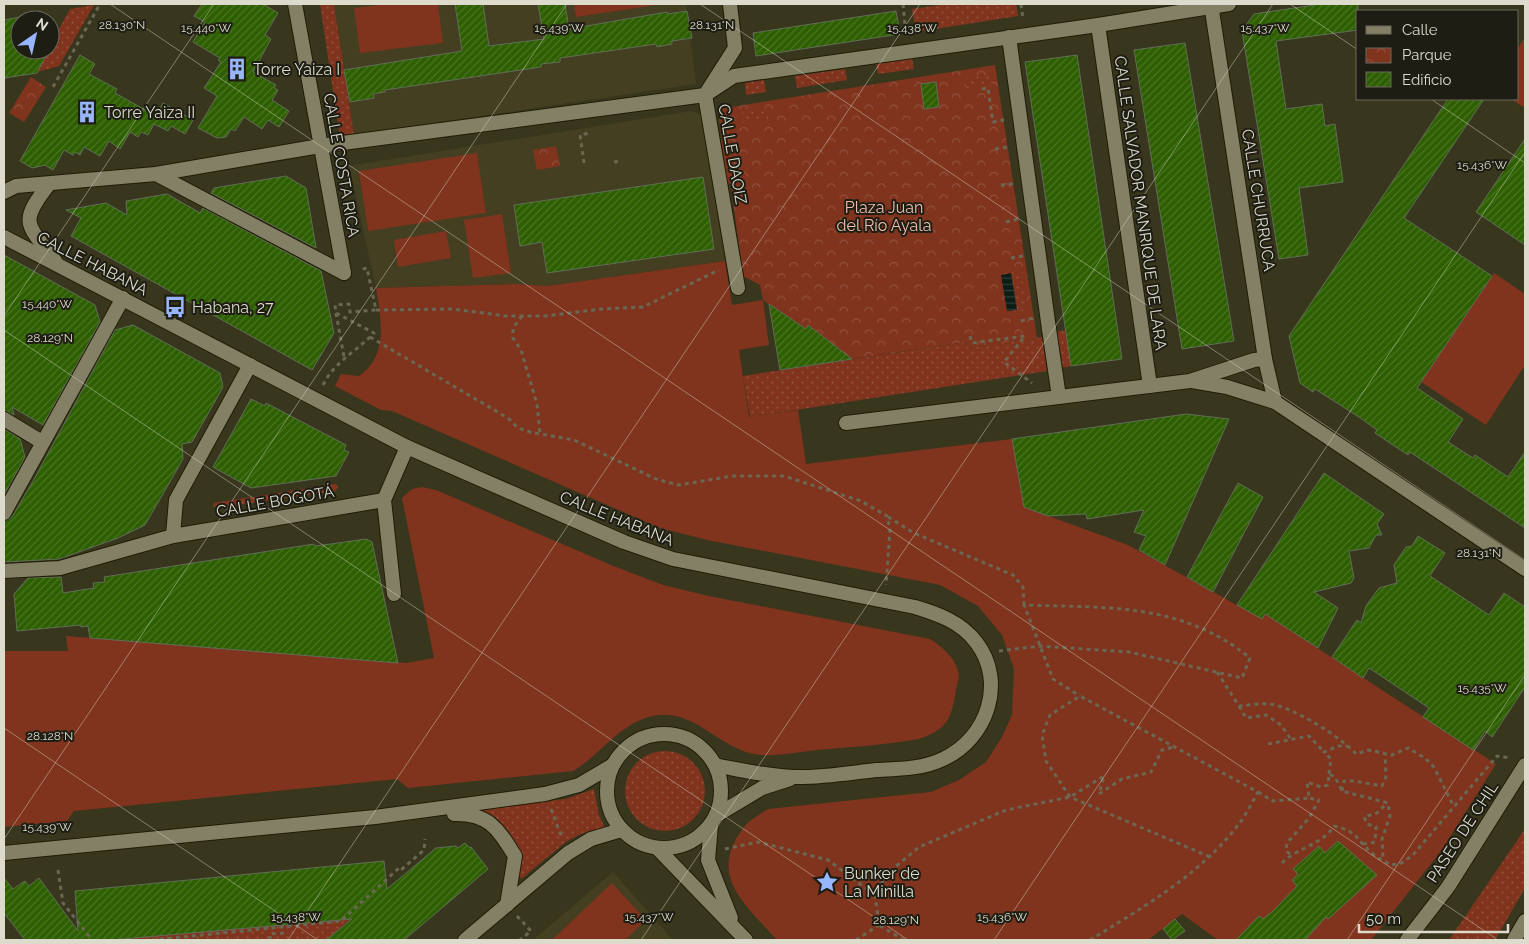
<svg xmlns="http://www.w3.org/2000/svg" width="1529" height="944" viewBox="0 0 1529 944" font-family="Raleway,sans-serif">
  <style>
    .built { fill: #433f20 }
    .grass { fill: #80331d }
    .park { fill: url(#park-crowns) }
    .garden { fill: url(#garden-dots) }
    .water { fill: url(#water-rules) }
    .building { fill: url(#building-hatch); stroke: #606e58 }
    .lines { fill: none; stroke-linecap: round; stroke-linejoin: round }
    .pedestrian-casing { stroke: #201d06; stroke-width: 16 }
    .minor-casing { stroke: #201d06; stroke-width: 16 }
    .tertiary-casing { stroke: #201d06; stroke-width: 16 }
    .path { stroke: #6a6852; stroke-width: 3; stroke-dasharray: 4 4; stroke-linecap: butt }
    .pedestrian { stroke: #838066; stroke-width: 14 }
    .minor { stroke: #838066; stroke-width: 14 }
    .tertiary { stroke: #838066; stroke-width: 14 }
    .ticks { fill: none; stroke: #dcdbcc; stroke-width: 1; stroke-opacity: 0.45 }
    .labels { text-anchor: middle; stroke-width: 4; stroke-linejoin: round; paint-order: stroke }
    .poi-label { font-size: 16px; fill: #dcdbcc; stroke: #1e1d13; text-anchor: start }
    .street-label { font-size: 16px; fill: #dcdbcc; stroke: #1e1d13 }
    .park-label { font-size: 16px; fill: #f0bdae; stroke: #1e1d13 }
    .ticks-label { font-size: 12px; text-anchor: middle; fill: #dcdbcc; stroke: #1e1d13; stroke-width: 4; stroke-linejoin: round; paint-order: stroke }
  </style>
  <defs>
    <pattern id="park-crowns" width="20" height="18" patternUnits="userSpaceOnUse" patternTransform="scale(1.25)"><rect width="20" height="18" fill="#80331d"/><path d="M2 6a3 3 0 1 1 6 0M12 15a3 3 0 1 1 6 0" fill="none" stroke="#91503d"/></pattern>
    <pattern id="garden-dots" width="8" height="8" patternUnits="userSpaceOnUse" patternTransform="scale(1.25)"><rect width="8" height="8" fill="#80331d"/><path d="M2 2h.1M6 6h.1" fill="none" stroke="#91503d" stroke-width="1.8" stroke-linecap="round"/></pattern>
    <pattern id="water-rules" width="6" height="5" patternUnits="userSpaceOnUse" patternTransform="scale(1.25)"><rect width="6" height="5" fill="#0c1c16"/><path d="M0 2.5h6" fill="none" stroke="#2f3c37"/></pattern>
    <pattern id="building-hatch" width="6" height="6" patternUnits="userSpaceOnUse" patternTransform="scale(1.25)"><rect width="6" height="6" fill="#2d5e00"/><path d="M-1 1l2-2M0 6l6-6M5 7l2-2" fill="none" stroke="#4b7424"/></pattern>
  </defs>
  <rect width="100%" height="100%" fill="#39361e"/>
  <g class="built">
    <polygon points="334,4 686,4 696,84 354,135"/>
    <polygon points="691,111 700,114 704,121 725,261 547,286 516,284 376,288 349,166"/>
    <polygon points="613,872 673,940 533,940"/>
  </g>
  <g class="grass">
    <polygon points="387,4 438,4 443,43 360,53 354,8"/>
    <polygon points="574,4 663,4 576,17"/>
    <polygon points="1525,37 1525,104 1523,107 1511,99 1518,99 1518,48"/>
    <polygon points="477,153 486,213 368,231 359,171"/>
    <polygon points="502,214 511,273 473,278 464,220"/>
    <polygon points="446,231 451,258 398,267 394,240"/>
    <path d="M725 261 732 305 763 300 769 345 739 350 749 417 798 410 806 464 1012 439 1024 507 1128 545 1262 619 1265 614 1496 764 1441 851 1371 940H1218L1182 914 1148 940H777C752 911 713 882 735 841 745 823 750 820 768 809L931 792 959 780 986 762 1002 737 1012 715 1014 669 1002 635 978 606 940 585 707 540 660 528 392 411 381 410 335 386 341 374 359 376C389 356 381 318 376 288L516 284 547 286Z"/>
    <polygon points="1494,273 1525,294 1525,365 1486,425 1421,382"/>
    <path d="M422 487 436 490 611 565 663 585 709 596 930 639C942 647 954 656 958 671 960 677 957 684 956 690 951 719 948 729 919 739 886 745 851 747 817 750 799 752 779 756 761 755 720 752 696 707 653 716 619 723 601 755 573 771L408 788 397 779 74 811 67 821 4 827V651H68L66 636 407 663 434 658 402 498 412 489Z"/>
    <polygon points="612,883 646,920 625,940 552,940"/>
  </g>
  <g class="park">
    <polygon points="995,65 1037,338 968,348 966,342 852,359 808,325 806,329 763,300 760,285 743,276 731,186 726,179 718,109"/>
    <polygon points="31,77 46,87 24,122 9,113"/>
    <polygon points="556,146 560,166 537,170 533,150"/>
  </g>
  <g class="garden">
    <polygon points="320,4 334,4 354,135 340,137"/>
    <polygon points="947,4 1016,4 1018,16 916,32 912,9"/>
    <path d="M94 5 59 66 33 73C48 52 57 32 70 9Z"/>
    <polygon points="912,58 914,69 878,74 876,63"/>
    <polygon points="845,69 847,80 797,88 795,76"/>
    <polygon points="991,75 992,85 966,88 965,79"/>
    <polygon points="764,80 766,92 746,95 745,83"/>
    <polygon points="767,109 768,119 743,123 741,113"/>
    <polygon points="1021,271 1026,308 1017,310 1011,273"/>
    <polygon points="1065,330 1071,366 1061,368 1055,332"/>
    <polygon points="1042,337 1047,371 750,417 743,376 966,342 968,348"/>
    <polygon points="335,484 338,486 336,491 216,508 213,506 214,503"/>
    <circle cx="665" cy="791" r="40"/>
    <path d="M594 789 599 815 605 828 583 833 567 841 521 879C518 873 520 864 518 856 513 831 495 822 475 808L566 799Z"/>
    <polygon points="1525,829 1525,888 1495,940 1449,940"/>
    <polygon points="352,918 326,940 111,940 335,920"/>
  </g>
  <polygon class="water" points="1011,273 1017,310 1007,311 1001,275"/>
  <g class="building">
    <polygon points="202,4 263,4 278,13 265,35 271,39 253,72 276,85 274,88 278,90 272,100 289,111 279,127 268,120 262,129 244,117 235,131 231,129 226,137 217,138 198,128 217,96 204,88 221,62 218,60 220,58 193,42 205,22 194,16"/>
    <polygon points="455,4 483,4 489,46 544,39 538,4 565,4 569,29 667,12 668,14 687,11 692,38 672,41 672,44 657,47 656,44 560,58 560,62 541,64 541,67 385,90 385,92 373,94 374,98 350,102 344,70 462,51"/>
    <polygon points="1321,4 1358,4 1358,30 1276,41 1286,109 1322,104 1325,126 1335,124 1343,182 1299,188 1308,255 1279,259 1242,31 1254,14"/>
    <polygon points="896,11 900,34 756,56 753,33"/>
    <polygon points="20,17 20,50 49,50 37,73 4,78 4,20"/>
    <polygon points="1185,43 1234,341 1182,349 1134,50"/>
    <polygon points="80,55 95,64 89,74 117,89 115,93 156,116 163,103 193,120 185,134 171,126 168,131 154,124 148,135 141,132 138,137 130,132 120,149 109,141 100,156 84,147 80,155 75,152 73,155 64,150 53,170 45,165 32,168 20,161"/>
    <polygon points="1077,55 1122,359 1071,366 1025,62"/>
    <polygon points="936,82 939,107 924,109 921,84"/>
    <polygon points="1448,99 1484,99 1404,218 1492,276 1417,388 1463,419 1448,442 1473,458 1475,455 1508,477 1525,452 1525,528 1410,452 1408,455 1375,433 1377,430 1359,417 1315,389 1313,392 1300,383 1289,336"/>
    <polygon points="1525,139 1525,245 1476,212"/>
    <polygon points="286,176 306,188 316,248 211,193 214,188"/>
    <polygon points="703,177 714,249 547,273 542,242 520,246 514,205"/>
    <polygon points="167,194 200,213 203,208 321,271 334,333 312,370 71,236 81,218 66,210 106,203 127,215 126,201"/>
    <polygon points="4,255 95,305 100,322 43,425 12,407 14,415 4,410"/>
    <polygon points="769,304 806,329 808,325 852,359 780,370"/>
    <polygon points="133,325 220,373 223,387 192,442 182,444 183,459 145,525 118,538 59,559 4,562 4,522 12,517 32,483 115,330"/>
    <polygon points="251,399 265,406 266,403 346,445 344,450 349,452 336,476 251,488 213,467"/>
    <polygon points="1186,414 1229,419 1165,565 1139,550 1146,536 1134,532 1144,510 1087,519 1086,514 1048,516 1024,507 1012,439"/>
    <polygon points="4,429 20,439 25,457 4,495"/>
    <polygon points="1324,473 1384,514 1377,524 1382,535 1376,535 1369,548 1349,551 1354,578 1351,583 1314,592 1338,608 1318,648 1265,614 1262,619 1237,605"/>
    <polygon points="1238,483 1263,497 1213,592 1187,577"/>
    <polygon points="1418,536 1445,553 1430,576 1489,615 1504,593 1525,607 1525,687 1492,737 1485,731 1473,750 1423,717 1429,708 1369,668 1363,678 1332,657 1357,620 1361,623 1366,606 1379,588 1397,583 1394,565 1406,547 1412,546"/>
    <polygon points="366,539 372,542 398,663 90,638 88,626 81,627 81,625 17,631 14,594 28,578 61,577 63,593 94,588 93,583 105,582 104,577 314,544 315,546 331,544"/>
    <polygon points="1338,841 1377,875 1328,919 1326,917 1305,940 1236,940 1259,916 1263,919 1273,911 1297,886 1292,880 1298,874 1293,869 1319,846 1325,853"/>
    <polygon points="465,843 470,848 471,847 488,869 404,940 326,940 352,919 111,940 25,940 4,913 4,878 13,889 25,881 29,886 39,878 78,931 75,891 384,861 387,889 436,848 456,846 458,848"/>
    <polygon points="1175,919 1185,931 1172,940 1163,929"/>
  </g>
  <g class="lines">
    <g class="pedestrian-casing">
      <g id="pedestrian">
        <polyline points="1098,25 1150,386"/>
        <polyline points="320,146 705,95"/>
        <polyline points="156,174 344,273"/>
        <polyline points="1049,329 1059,397"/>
      </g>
    </g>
    <g class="minor-casing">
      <g id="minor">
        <polyline points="295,4 344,273"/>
        <polyline points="730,4 735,48 705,95 738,288"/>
        <polyline points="1211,4 1265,359 1275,402"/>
        <polyline points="1009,37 1049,329"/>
        <polyline points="705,95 734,76 1098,25 1229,4"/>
        <path d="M49 184C18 224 27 223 55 261"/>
        <polyline points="4,192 16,186 156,174 320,146"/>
        <path d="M4 237 407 447 624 542 673 559 915 607C938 614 961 622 976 642 1007 682 987 739 943 759 923 769 898 769 876 770 849 773 820 778 793 777 766 776 741 770 715 765"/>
        <polyline points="1192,381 1227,387 1275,402 1525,569"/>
        <polyline points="4,419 42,442"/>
        <polyline points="846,423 1190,381 1254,360 1265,359"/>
        <polyline points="4,513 123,298"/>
        <polyline points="173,536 176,500 250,365"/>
        <polyline points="4,571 60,568 173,536 384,500"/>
        <polyline points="394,594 384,500 407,447"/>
        <circle cx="664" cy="791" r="57"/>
        <path d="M454 814C489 813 498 829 515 856L507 905"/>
        <polyline points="717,815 762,788 790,779"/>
        <polyline points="711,825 708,860 731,918"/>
        <polyline points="658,849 746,940"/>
        <polyline points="4,853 375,817 545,794 579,785 613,765"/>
        <polyline points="465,940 568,853 591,839 621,830"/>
        <polyline points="1514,940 1525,921"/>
      </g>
    </g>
    <g class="tertiary-casing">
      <polyline id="tertiary" points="1407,940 1448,887 1525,765"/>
    </g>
    <g class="path">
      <polyline points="903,4 906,35"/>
      <polyline points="1021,4 1023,19"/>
      <polyline points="53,87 100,4"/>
      <polyline points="982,89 988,88 993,122 1004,120"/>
      <polyline points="995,149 1008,147"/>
      <polyline points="614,162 621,161"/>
      <polyline points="584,163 580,135 590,133"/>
      <polyline points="1001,185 1013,184"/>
      <polyline points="1006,222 1018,219"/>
      <polyline points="1011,258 1023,256"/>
      <polyline points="376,310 453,309 506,316 546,316 602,309 643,307 719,270"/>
      <polyline points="336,313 344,357"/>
      <polyline points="522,316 513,328 513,338 521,350 537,404 540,434"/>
      <polyline points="1021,321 1033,318"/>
      <polyline points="970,336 972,343 1025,336 1004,362 1032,383"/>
      <polyline points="370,337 508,418 518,428 530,432 574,440 656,479 679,485 732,476 784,476 861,501 887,516 890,529 886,585"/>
      <path d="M323 385C334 362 357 351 374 333L336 313 335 305 349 304 350 312 376 310 367 268 359 270"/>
      <polyline points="888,517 914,533 1013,575 1023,587 1024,605"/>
      <path d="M999 651 1040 646 1129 652 1242 678 1250 658C1181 602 1107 608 1024 605L1053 679 1080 696"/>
      <path d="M1217 672 1239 706C1249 705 1260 703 1270 704 1293 707 1341 737 1356 754L1369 750 1392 755 1408 748 1425 758 1434 767 1454 807"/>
      <polyline points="1239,706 1246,718 1266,715 1281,725 1290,738"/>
      <polyline points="1268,744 1309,736 1324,752"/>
      <polyline points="1329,774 1331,759 1324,752 1338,746 1347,746"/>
      <polyline points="1342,791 1344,781 1354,781 1382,786 1386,777 1385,754"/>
      <polyline points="1258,792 1273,801 1309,798 1307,782 1321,787 1328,785 1329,774 1335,777 1342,791 1388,803 1390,816 1382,839 1383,859"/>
      <polyline points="551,809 562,838"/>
      <polyline points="1363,844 1375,842 1376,827 1367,824 1364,817 1377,813 1387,803"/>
      <polyline points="725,849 758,842 828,860 875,895"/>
      <polyline points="1290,854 1286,851 1287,843 1309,818 1319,800 1309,798"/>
      <path d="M1282 863C1298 847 1322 845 1334 826 1358 831 1356 840 1373 854 1378 859 1384 860 1390 865L1400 864 1413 855 1497 756 1510 758"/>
      <polyline points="58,870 63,903 92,940"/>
      <polyline points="517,916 531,931 520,940"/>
      <polyline points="152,940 341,921 400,867 402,869 424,850 425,839"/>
      <polyline points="270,940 270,934 286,933"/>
      <polyline points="856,940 879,925"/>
      <polyline points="904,940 879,925 875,895 887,874 919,847 1006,810 1070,797 1104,776 1099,794 1122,779 1151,772 1162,750 1174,747"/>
      <path d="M1090 940C1142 908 1200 875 1238 825 1246 815 1252 803 1258 792L1080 696 1050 715 1042 735 1046 761 1070 797 1208 856"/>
    </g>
    <use href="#pedestrian" class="pedestrian"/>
    <use href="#minor" class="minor"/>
    <use href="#tertiary" class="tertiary"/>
  </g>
  <path class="ticks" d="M110 4 1498 940M700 4 1525 560M1290 4 1358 50M1431 99 1525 163M4 316 214 4M4 330 908 940M4 728 318 940M4 839 567 4M288 940 920 4M641 940 1273 4M994 940 1525 152M1347 940 1525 675"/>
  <defs>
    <g id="building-bare" transform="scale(1.725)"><path d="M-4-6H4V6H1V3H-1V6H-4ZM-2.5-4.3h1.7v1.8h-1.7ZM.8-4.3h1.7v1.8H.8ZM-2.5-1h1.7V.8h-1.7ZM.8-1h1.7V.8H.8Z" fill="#98b6fd" stroke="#1e1d13" stroke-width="2.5" paint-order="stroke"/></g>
    <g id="bus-bare" transform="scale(1.725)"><path d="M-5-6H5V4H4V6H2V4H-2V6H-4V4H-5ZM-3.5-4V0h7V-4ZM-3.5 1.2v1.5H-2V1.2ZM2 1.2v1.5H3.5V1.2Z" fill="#98b6fd" stroke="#1e1d13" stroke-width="2.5" paint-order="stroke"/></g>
    <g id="sight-bare" transform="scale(1.725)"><path d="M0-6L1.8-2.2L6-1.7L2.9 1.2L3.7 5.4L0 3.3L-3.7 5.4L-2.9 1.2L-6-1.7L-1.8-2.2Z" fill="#98b6fd" stroke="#1e1d13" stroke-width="2.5" paint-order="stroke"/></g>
  </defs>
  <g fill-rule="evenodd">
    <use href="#building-bare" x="237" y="69"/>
    <use href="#building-bare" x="87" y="112"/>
    <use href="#bus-bare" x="175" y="307"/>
    <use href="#sight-bare" x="827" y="882"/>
  </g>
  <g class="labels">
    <g class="poi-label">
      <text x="253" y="75">Torre Yaiza I</text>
      <text x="104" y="118">Torre Yaiza II</text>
      <text x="192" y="313">Habana, 27</text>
      <text x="844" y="879">Bunker de<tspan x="844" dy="18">La Minilla</tspan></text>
    </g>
    <g class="street-label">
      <text transform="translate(733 154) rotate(80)" y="6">CALLE DAOIZ</text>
      <text transform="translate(342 165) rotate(80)" y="6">CALLE COSTA RICA</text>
      <text transform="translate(1259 200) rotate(81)" y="6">CALLE CHURRUCA</text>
      <text transform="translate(1141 203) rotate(82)" y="6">CALLE SALVADOR MANRIQUE DE LARA</text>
      <text transform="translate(93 263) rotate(27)" y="6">CALLE HABANA</text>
      <text transform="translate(275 501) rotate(-10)" y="6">CALLE BOGOTÁ</text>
      <text transform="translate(617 518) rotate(22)" y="6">CALLE HABANA</text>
      <text transform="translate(1462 832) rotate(-57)" y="6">PASEO DE CHIL</text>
    </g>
    <g class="park-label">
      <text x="884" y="213">Plaza Juan<tspan x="884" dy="18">del Río Ayala</tspan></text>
    </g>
  </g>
  <g class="ticks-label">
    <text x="122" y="29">28.130°N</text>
    <text x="712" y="29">28.131°N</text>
    <text x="206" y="32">15.440°W</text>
    <text x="559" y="32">15.439°W</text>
    <text x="912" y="32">15.438°W</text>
    <text x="1265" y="32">15.437°W</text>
    <text x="1482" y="169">15.436°W</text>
    <text x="47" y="308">15.440°W</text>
    <text x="50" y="342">28.129°N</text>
    <text x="1479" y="557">28.131°N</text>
    <text x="1482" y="692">15.435°W</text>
    <text x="50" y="740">28.128°N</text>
    <text x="47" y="831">15.439°W</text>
    <text x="296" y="921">15.438°W</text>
    <text x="649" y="921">15.437°W</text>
    <text x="1002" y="921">15.436°W</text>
    <text x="896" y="924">28.129°N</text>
  </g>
  <rect width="1529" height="944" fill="none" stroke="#dcdbcc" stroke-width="10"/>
  <rect x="1356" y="10" width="162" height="90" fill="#1e1d13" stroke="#6a695d"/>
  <rect x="1366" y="26" width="25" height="8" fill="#838066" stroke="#6a695d"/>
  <text x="1402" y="35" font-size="15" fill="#dcdbcc">Calle</text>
  <rect x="1366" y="48" width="25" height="15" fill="url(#park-crowns)" stroke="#6a695d"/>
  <text x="1402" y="60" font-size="15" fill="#dcdbcc">Parque</text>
  <rect x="1366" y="72" width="25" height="15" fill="url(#building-hatch)" stroke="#6a695d"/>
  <text x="1402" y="85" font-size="15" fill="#dcdbcc">Edificio</text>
  <g transform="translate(35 35) rotate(34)"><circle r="24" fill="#1e1d13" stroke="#6a695d"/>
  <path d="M0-4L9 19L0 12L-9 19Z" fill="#98b6fd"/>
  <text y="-8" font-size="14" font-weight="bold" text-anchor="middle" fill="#dcdbcc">N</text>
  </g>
  <path d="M1359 924v8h149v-8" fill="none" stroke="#dcdbcc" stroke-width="2.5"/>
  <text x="1366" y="924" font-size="15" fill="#dcdbcc" stroke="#1e1d13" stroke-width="4" paint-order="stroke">50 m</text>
</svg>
